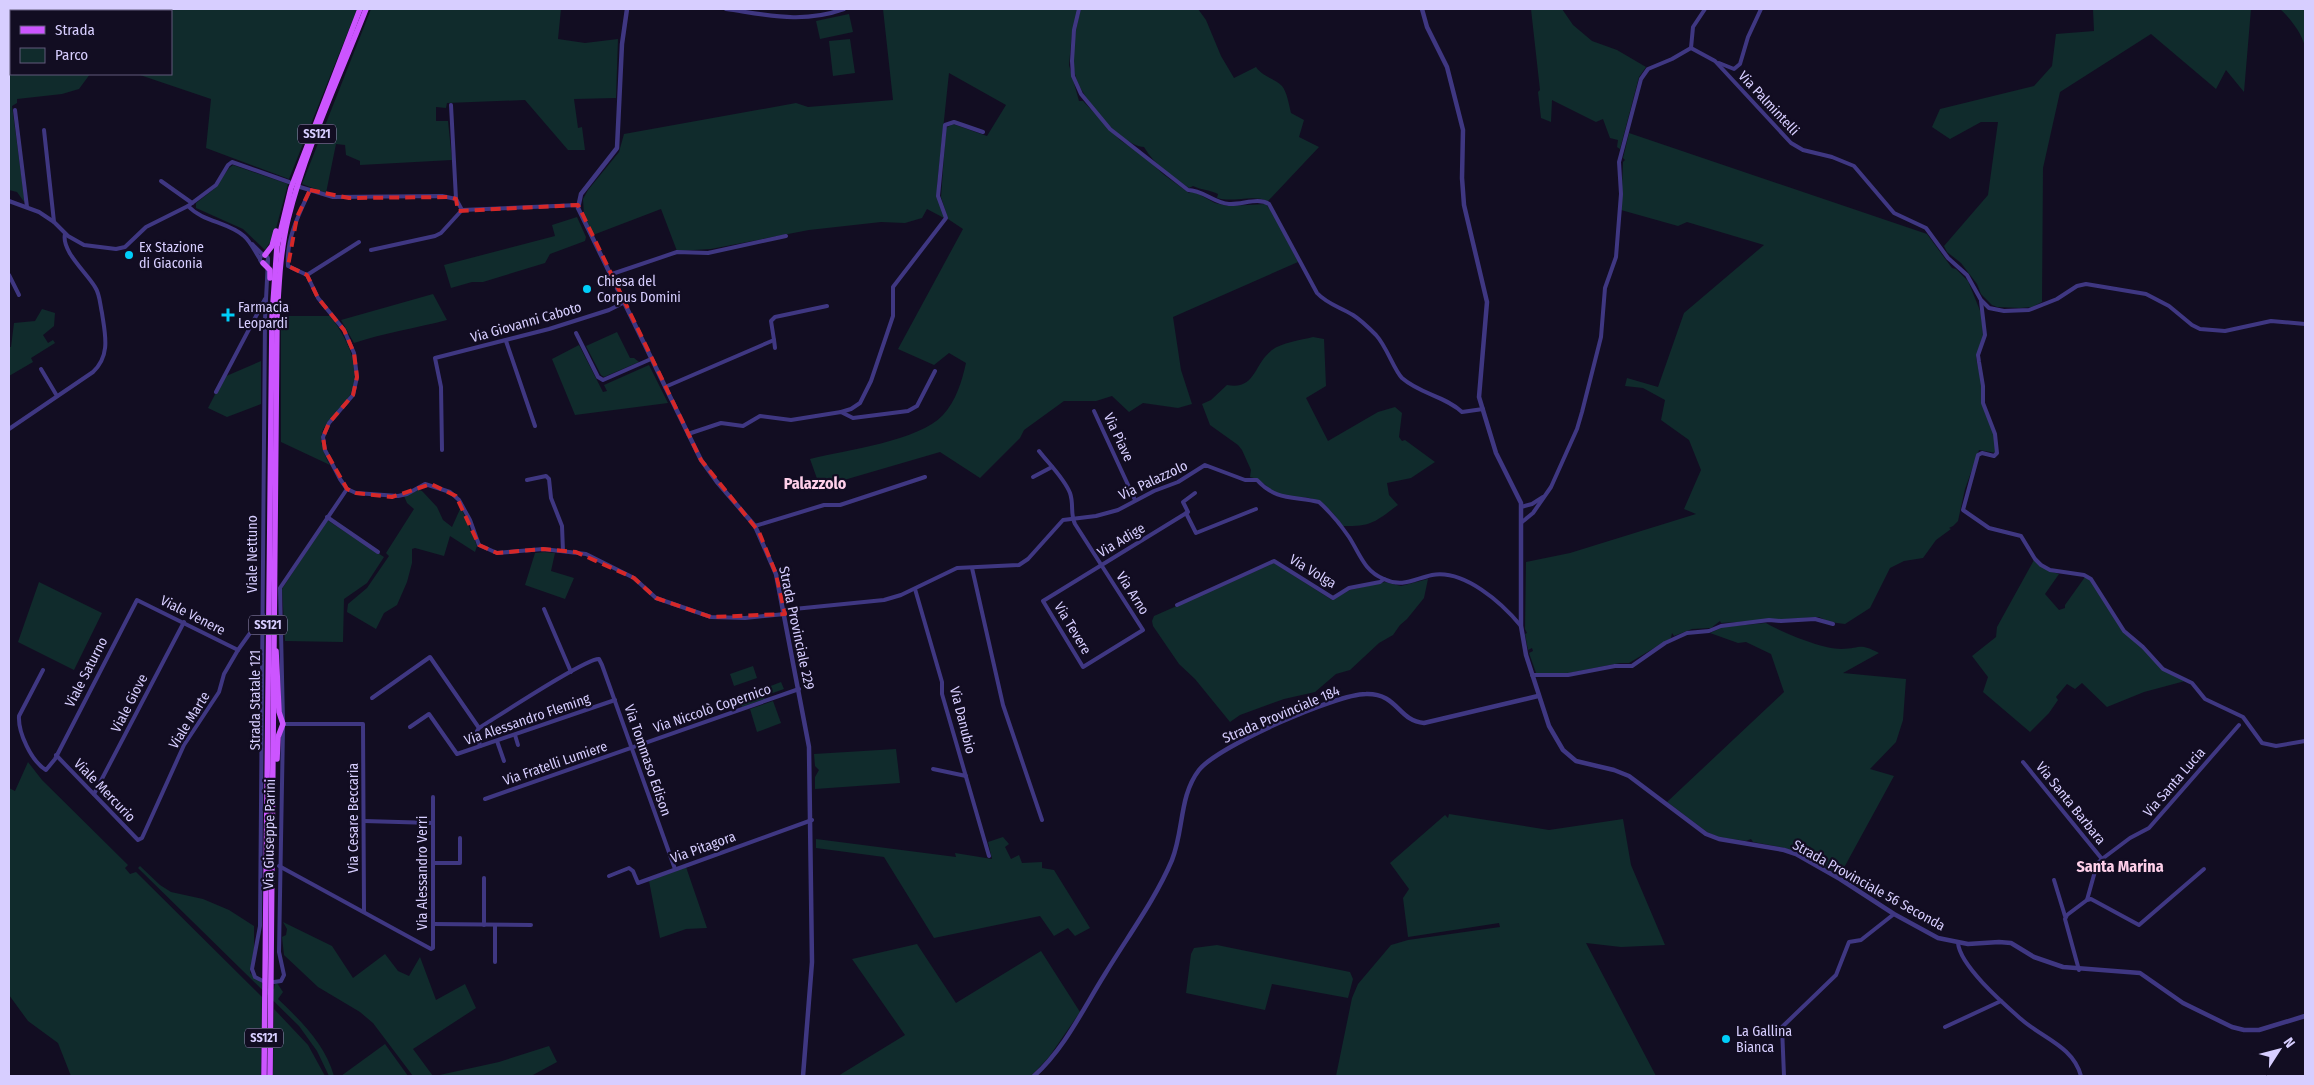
<svg xmlns="http://www.w3.org/2000/svg" width="2314" height="1085" viewBox="0 0 2314 1085" font-family="'Fira Sans Condensed',sans-serif">
  <style>
    .green { fill: #102b2c }
    .lines { fill: none; stroke-linecap: round; stroke-linejoin: round }
    .minor { stroke: #3f3782; stroke-width: 4 }
    .tertiary { stroke: #3f3782; stroke-width: 4.5 }
    .primary { stroke: #c5f; stroke-width: 5.5 }
    .marked { fill: none; stroke: #d62828; stroke-width: 4; stroke-dasharray: 10 6; stroke-linejoin: round }
    .poi-dot { fill: #00cef9; stroke: #120d22; stroke-width: 2 }
    .labels { text-anchor: middle; stroke-width: 4.5; stroke-linejoin: round; paint-order: stroke }
    .shield { fill: #120d22; stroke: #9c94bd; stroke-width: 1 }
    .shield-label { font-size: 12px; font-weight: bold; fill: #d7ceff }
    .street-label { font-size: 14px; fill: #d7ceff; stroke: #120d22 }
    .poi-label { font-size: 14px; fill: #d7ceff; stroke: #120d22; text-anchor: start }
    .quarter-label { font-size: 16px; font-weight: bold; fill: #ffd0ea; stroke: #120d22 }
  </style>
  <rect width="100%" height="100%" fill="#120d22"/>
  <g class="green">
    <polygon points="9,9 131,9 130,11 11,11 11,74 90,74 79,89 62,94 17,99 17,103 12,106 25,203 17,192 9,190"/>
    <polygon points="135,9 357,9 289,179 206,148 211,99 137,74 171,74 171,11 134,11"/>
    <polygon points="371,9 561,9 558,39 585,43 618,39 616,98 574,99 578,128 582,127 585,150 568,150 525,100 447,103 446,108 436,107 436,121 448,121 452,160 360,165 360,161 346,155 345,145 336,144 326,193 302,184"/>
    <path d="M883 9H1078L1072 33 1069 65 1079 101H1083L1120 140 1145 157 1163 174 1189 193 1193 191 1215 203 1228 206 1266 204 1274 215 1298 262 1173 317 1181 370 1192 404 1178 408 1143 403 1129 412 1112 396 1096 401H1064L1024 430 1020 438 980 478 940 452 820 487 810 459C846 450 919 441 943 415 956 401 962 381 966 363L949 353 934 365 898 349 963 229 948 219 941 197 946 128 953 124 987 136 1006 105 949 73 937 186 944 218 927 209 922 218 905 223 881 222 809 230 711 249 677 251 661 209 593 235 584 215 583 199 588 190 619 152 624 134 796 103 808 107 893 100Z"/>
    <path d="M1081 9H1198L1206 20 1221 56 1234 78 1256 67C1263 77 1274 78 1282 86 1287 92 1289 105 1291 113L1304 120 1299 137 1319 147 1268 201C1252 194 1234 203 1217 198L1218 194C1211 190 1201 190 1193 186L1189 188C1172 176 1155 166 1144 147 1121 146 1080 97 1075 74 1070 53 1076 29 1081 9Z"/>
    <polygon points="1531,9 1562,9 1573,25 1592,41 1617,50 1646,67 1639,77 1620,149 1617,147 1618,140 1610,138 1603,119 1596,122 1552,100 1551,122 1541,118 1538,92 1540,90"/>
    <polygon points="2093,9 2251,9 2244,92 2226,70 2216,89 2151,34 2060,92 2043,168 2042,302 2032,307 2020,308 1997,307 1992,305 1981,294 1977,284 1961,263 1947,252 1944,246 1988,195 1998,122 1981,122 1950,139 1932,127 1940,109 2034,86 2052,66 2056,34 2094,31"/>
    <path d="M2280 9H2305V46C2301 32 2290 18 2280 9Z"/>
    <polygon points="849,14 853,32 820,39 816,21"/>
    <polygon points="850,39 855,73 833,76 829,41"/>
    <polygon points="1629,133 1927,234 1952,268 1956,269 1968,281 1981,313 1983,335 1976,358 1982,386 1982,400 1994,434 1996,453 1979,450 1965,489 1958,521 1953,526 1949,528 1951,529 1936,540 1923,558 1904,561 1890,568 1870,608 1845,624 1829,622 1819,617 1721,623 1720,621 1711,628 1692,629 1674,636 1672,633 1671,638 1629,663 1620,663 1569,673 1536,673 1529,653 1533,651 1532,648 1528,650 1525,634 1527,633 1525,629 1526,562 1570,553 1696,514 1684,509 1701,470 1689,440 1661,420 1665,400 1643,388 1625,386 1627,378 1658,387 1684,313 1764,245 1687,222 1678,226 1621,210 1623,162 1625,160 1623,158"/>
    <polygon points="233,165 288,184 274,236 265,250 243,229 196,208 196,203 214,189 229,168"/>
    <polygon points="577,217 586,237 585,241 550,254 545,263 483,282 472,282 451,288 444,265 555,236 552,225"/>
    <path d="M433 294 447 320C416 328 384 333 354 343L341 320Z"/>
    <polygon points="42,309 55,313 54,326 43,335 48,343 53,340 55,343 31,358 33,362 9,376 9,347 11,347 14,323 35,321"/>
    <path d="M281 316H330C346 336 364 370 350 395 333 426 308 423 330 465L281 442Z"/>
    <polygon points="617,332 630,358 634,358 639,362 604,377 601,375 586,346"/>
    <path d="M1313 337 1324 339 1326 386 1306 398 1328 441 1378 412 1395 407 1402 413 1399 437 1402 441 1405 440 1435 462 1411 478 1387 483 1389 495 1398 505C1376 521 1372 527 1343 526 1333 512 1322 499 1303 497 1296 497 1287 497 1280 495 1269 490 1261 479 1250 477L1251 470 1242 450 1238 445 1210 425 1202 404 1211 400 1227 385C1256 390 1253 365 1272 350 1281 343 1301 340 1313 337Z"/>
    <polygon points="579,345 603,392 607,391 604,385 649,365 668,403 575,415 552,359"/>
    <polygon points="261,361 261,404 227,417 208,408 224,377"/>
    <polygon points="419,490 422,491 437,507 443,520 452,527 461,507 477,546 475,552 450,536 444,556 415,548 412,549 412,563 407,582 397,605 384,613 376,629 347,612 348,604 367,588 389,556 386,553 414,509 407,503 404,496"/>
    <polygon points="327,520 384,557 367,583 344,599 343,642 285,641 282,589"/>
    <polygon points="544,552 555,553 551,571 574,578 565,599 525,585 535,553"/>
    <polygon points="2034,560 2049,571 2059,574 2045,594 2059,610 2065,608 2065,605 2085,577 2092,581 2122,631 2141,647 2162,669 2185,681 2144,692 2107,707 2082,683 2075,689 2067,684 2056,697 2058,700 2049,713 2030,732 1983,692 1988,677 1972,656 1996,637 1997,627"/>
    <polygon points="1274,563 1332,600 1350,590 1385,582 1401,586 1428,579 1424,598 1407,619 1400,625 1393,635 1379,643 1350,670 1336,674 1315,692 1284,699 1240,715 1230,722 1195,679 1179,664 1153,626 1152,621 1154,616"/>
    <polygon points="39,582 102,613 74,670 18,642"/>
    <path d="M1766 623C1783 633 1822 649 1841 649 1862 649 1857 642 1879 653L1843 673 1906 679 1903 720 1896 742 1870 769 1894 776 1840 875 1810 859V854L1807 853 1804 856 1785 848 1753 842 1751 839 1746 841 1718 837 1707 832 1667 802 1784 692 1771 654 1746 642 1738 643 1710 633 1723 627Z"/>
    <polygon points="753,666 757,678 734,686 730,674"/>
    <polygon points="781,682 784,689 770,694 768,687"/>
    <polygon points="761,688 765,699 742,707 738,697"/>
    <polygon points="773,701 781,723 757,732 750,709"/>
    <polygon points="896,749 900,783 815,789 815,777 819,770 815,766 814,754"/>
    <polygon points="28,762 42,780 128,865 125,868 130,874 136,872 262,997 261,1076 71,1076 58,1043 28,1021 9,995 9,788 15,791"/>
    <polygon points="1449,814 1549,830 1623,819 1631,865 1665,945 1621,947 1586,943 1656,1076 1336,1076 1352,998 1358,984 1391,945 1408,940 1500,927 1499,923 1408,937 1403,898 1409,889 1390,863 1445,815 1448,818"/>
    <polygon points="1003,837 1009,844 1005,847 1011,859 1019,855 1022,863 1042,862 1042,868 1054,870 1090,928 1075,936 1068,928 1054,936 1040,916 934,938 884,857 816,848 816,839 956,857 955,853 992,859 988,842"/>
    <path d="M140 866 160 885 171 892 203 899 229 910 254 926V950L250 973 262 983V988L274 989 275 984 277 983 283 992 278 999C301 1021 325 1044 334 1076H329L317 1051 299 1026 138 868Z"/>
    <polygon points="686,867 707,928 686,929 660,938 649,881"/>
    <polygon points="283,922 332,946 353,978 385,954 398,971 409,976 420,957 436,1000 465,984 476,1008 413,1049 433,1076 413,1076 373,1023 360,1012 318,987 284,955 282,937 286,935 287,929"/>
    <polygon points="917,944 956,1003 1041,951 1080,1012 1049,1057 1031,1076 838,1076 905,1035 852,959"/>
    <polygon points="1217,945 1350,972 1353,979 1348,998 1272,984 1265,1010 1186,993 1191,954 1194,948"/>
    <polygon points="274,1009 308,1045 325,1076 273,1076"/>
    <polygon points="385,1044 408,1076 341,1076"/>
    <polygon points="549,1046 557,1062 531,1076 435,1076 499,1062"/>
  </g>
  <g class="lines">
    <g class="minor">
      <path d="M726 9C768 15 802 24 844 9"/>
      <path d="M1079 9 1074 30 1072 61 1073 76 1081 94 1110 129 1188 190C1203 190 1214 203 1229 204 1242 205 1258 197 1269 204L1317 293C1327 304 1340 307 1353 315 1361 320 1369 328 1376 335 1387 347 1394 370 1402 378 1420 394 1445 396 1462 412L1483 409"/>
      <polyline points="1691,48 1693,27 1705,9"/>
      <polyline points="1719,63 1734,69 1740,64 1748,37 1761,9"/>
      <polyline points="451,105 456,199 462,210"/>
      <polyline points="15,110 27,207"/>
      <polyline points="44,130 54,222"/>
      <polyline points="161,181 192,203"/>
      <polyline points="300,187 333,197 442,196 456,199"/>
      <path d="M310 190C299 214 286 239 288 266L307 275 318 298 344 330 354 353 357 377 353 395 329 423 323 437 325 450 340 479 347 489 356 493 398 496 407 494 425 484 450 492 459 500 470 520 479 545 497 553 543 549 586 554 634 578 656 598 711 617 745 618 785 614"/>
      <path d="M9 201 39 212 54 222 68 236 84 245 116 249 125 247 146 227 188 206C203 222 228 222 244 236 251 242 255 252 260 259"/>
      <polyline points="188,206 216,185 228,165 232,162 289,182"/>
      <polyline points="252,244 263,255"/>
      <polyline points="371,250 435,236 441,233 462,210 578,205"/>
      <circle cx="264" cy="259" r="4"/>
      <polyline points="9,275 19,295"/>
      <polyline points="307,275 359,242"/>
      <polyline points="609,275 677,252 708,253 786,236"/>
      <polyline points="1981,301 1985,335 1978,355 1979,362 1983,386 1983,403 1995,434 1997,453 1994,456 1982,453 1978,455 1963,510 1989,528 2021,536 2035,559 2041,565 2050,570 2084,575 2091,579 2124,631 2143,647 2163,669 2192,683 2205,699 2243,717 2262,743 2276,746 2305,741"/>
      <polyline points="576,333 598,377 603,380 651,359"/>
      <polyline points="774,340 775,348"/>
      <polyline points="506,341 535,426"/>
      <polyline points="41,369 57,396"/>
      <polyline points="665,387 774,340 771,321 775,317 827,306"/>
      <polyline points="216,392 265,299"/>
      <polyline points="1094,411 1135,500"/>
      <polyline points="841,412 851,409 860,403 871,381 893,316 893,287 946,218 938,196 945,125 954,122 983,132"/>
      <path d="M9 429 93 372C111 355 105 334 102 313 100 305 100 294 95 287 87 273 61 251 65 234"/>
      <polyline points="688,434 721,423 743,426 760,416 791,420 841,412 853,418 908,411 917,406 935,371"/>
      <polyline points="442,450 441,387 435,358 549,329 609,310 623,303"/>
      <path d="M1039 451C1049 464 1064 478 1070 493 1074 504 1070 514 1075 524L1143 630 1083 667 1043 601 1188 512 1183 502 1195 493"/>
      <polyline points="1033,477 1052,467"/>
      <polyline points="527,480 546,476 549,479 551,498 562,526 563,551"/>
      <polyline points="1521,507 1532,504 1543,497"/>
      <polyline points="1186,513 1196,533 1256,509"/>
      <polyline points="327,517 378,552"/>
      <polyline points="1522,522 1533,513 1551,487 1577,429 1582,412 1601,337 1605,288 1616,257 1621,194 1619,162 1641,79 1648,69 1672,59 1691,48 1715,61 1791,143 1803,150 1832,157 1854,166 1894,213 1926,228 1948,258 1967,275 1981,300 1989,308 2004,311 2029,310 2057,299 2077,286 2086,284 2146,294 2169,306 2192,325 2200,329 2225,331 2271,321 2305,324"/>
      <polyline points="755,526 824,505 840,505 925,477"/>
      <polyline points="972,568 1003,705 1042,820"/>
      <polyline points="915,589 942,682 942,694 989,856"/>
      <polyline points="1177,605 1274,561 1333,598 1349,588 1380,582 1384,579"/>
      <polyline points="544,609 571,672"/>
      <path d="M784 610 884 600 901 595 957 568 1019 565 1028 559 1063 520 1096 516 1118 510 1154 491 1178 482 1205 465 1245 480H1257C1276 501 1294 496 1319 502 1330 512 1341 525 1349 537 1360 554 1364 571 1384 579 1402 588 1414 579 1432 575 1464 569 1502 603 1521 626"/>
      <path d="M43 670 19 716C18 732 31 761 46 770L55 759 137 600 238 650"/>
      <polyline points="1532,675 1568,675 1615,666 1632,666 1665,643 1687,633 1709,631 1721,626 1769,620 1781,621 1815,619 1833,624"/>
      <polyline points="372,698 430,657 479,728"/>
      <polyline points="283,721 280,588 347,489"/>
      <polyline points="283,724 363,724 364,912"/>
      <polyline points="410,727 429,714 457,754 615,700"/>
      <polyline points="515,735 518,745"/>
      <polyline points="497,741 504,761"/>
      <path d="M480 746 477 731 479 728C497 717 586 658 599 659L602 665 675 869"/>
      <polyline points="56,755 138,840 142,838 184,745 219,692 224,674 238,650 263,615"/>
      <polyline points="2023,762 2102,859"/>
      <polyline points="933,769 966,776"/>
      <polyline points="94,794 184,622"/>
      <polyline points="485,799 799,689"/>
      <polyline points="364,821 433,823"/>
      <polyline points="433,863 460,863 460,838"/>
      <polyline points="279,866 431,949 433,948 433,797"/>
      <polyline points="609,876 629,868 633,871 638,883 812,820"/>
      <polyline points="484,878 484,925"/>
      <polyline points="2054,880 2065,916"/>
      <polyline points="2087,900 2091,899 2139,925 2204,869"/>
      <polyline points="433,924 531,925"/>
      <path d="M1958 943C1960 966 2004 1004 2021 1019 2042 1038 2073 1046 2081 1076"/>
      <polyline points="495,962 495,925"/>
      <polyline points="2079,970 2065,919 2067,915 2087,900 2097,864 2102,859 2130,838 2149,828 2239,725"/>
      <polyline points="263,981 255,977 252,969 260,926 265,319 268,260"/>
      <polyline points="274,982 281,981 284,975 279,952 283,728"/>
      <polyline points="1945,1027 2001,1001"/>
      <polyline points="1784,1076 1782,1027 1836,975 1849,942 1861,940 1894,914"/>
    </g>
    <g class="tertiary">
      <polyline points="627,9 622,44 617,148 581,194 578,208 701,460 717,482 755,526 776,574 809,747 812,962 803,1076"/>
      <polyline points="1422,9 1427,27 1447,67 1463,130 1462,178 1464,205 1487,302 1479,397 1496,453 1521,503 1521,626 1526,655 1549,726 1563,750 1576,761 1614,770 1629,776 1706,834 1719,839 1784,850 1796,854 1840,879 1894,914 1938,938 1968,944 1999,942 2011,943 2034,957 2063,967 2140,973 2183,1003 2232,1027 2244,1030 2259,1030 2305,1016"/>
      <path d="M1034 1076C1065 1048 1083 1009 1105 974 1128 936 1155 900 1172 860 1184 830 1179 796 1199 770 1218 746 1336 694 1366 694 1398 693 1398 721 1424 723L1538 696"/>
    </g>
    <g class="primary">
      <polyline points="265,255 272,246 276,231"/>
      <polyline points="263,263 270,270 270,278"/>
      <polyline points="276,651 279,712 283,724 278,737 277,759"/>
      <polyline points="264,1076 272,318 277,246 291,188 360,9"/>
      <path d="M270 1076 277 318C279 284 280 252 288 219 306 147 339 78 366 9"/>
    </g>
  </g>
  <path class="marked" d="M310 190 349 198 450 197 456 199 458 211 578 205 701 460 759 532 776 574 785 614 711 617 656 598 634 578 576 552 543 549 497 553 479 545 456 496 431 484 392 497 356 493 347 489 325 450 323 437 329 423 353 395 357 377 354 353 344 330 318 298 307 275 288 266 297 217Z"/>
  <g class="poi-dot">
    <circle cx="129" cy="255" r="5"/>
    <circle cx="587" cy="289" r="5"/>
    <path d="M225.5 307.5h5v5h5v5h-5v5h-5v-5h-5v-5h5z"/>
    <circle cx="1726" cy="1039" r="5"/>
  </g>
  <g class="labels">
    <g class="shield">
      <rect x="298" y="124.5" width="38" height="19" rx="4"/>
      <rect x="249" y="615.5" width="38" height="19" rx="4"/>
      <rect x="245" y="1028.5" width="38" height="19" rx="4"/>
    </g>
    <g class="shield-label">
      <text x="317" y="138">SS121</text>
      <text x="268" y="629">SS121</text>
      <text x="264" y="1042">SS121</text>
    </g>
    <g class="street-label">
      <text transform="translate(1769 103) rotate(47)" y="5">Via Palmintelli</text>
      <text transform="translate(526 322) rotate(-16)" y="5">Via Giovanni Caboto</text>
      <text transform="translate(1119 437) rotate(65)" y="5">Via Piave</text>
      <text transform="translate(1153 480) rotate(-25)" y="5">Via Palazzolo</text>
      <text transform="translate(1121 540) rotate(-31)" y="5">Via Adige</text>
      <text transform="translate(252 554) rotate(-90)" y="5">Viale Nettuno</text>
      <text transform="translate(1313 571) rotate(31)" y="5">Via Volga</text>
      <text transform="translate(1133 593) rotate(57)" y="5">Via Arno</text>
      <text transform="translate(193 615) rotate(27)" y="5">Viale Venere</text>
      <text transform="translate(797 628) rotate(78)" y="5">Strada Provinciale 229</text>
      <text transform="translate(1073 628) rotate(59)" y="5">Via Tevere</text>
      <text transform="translate(86 672) rotate(-63)" y="5">Viale Saturno</text>
      <text transform="translate(255 700) rotate(-90)" y="5">Strada Statale 121</text>
      <text transform="translate(129 703) rotate(-63)" y="5">Viale Giove</text>
      <text transform="translate(712 708) rotate(-19)" y="5">Via Niccolò Copernico</text>
      <text transform="translate(1281 714) rotate(-23)" y="5">Strada Provinciale 184</text>
      <text transform="translate(527 719) rotate(-19)" y="5">Via Alessandro Fleming</text>
      <text transform="translate(189 720) rotate(-58)" y="5">Viale Marte</text>
      <text transform="translate(963 720) rotate(76)" y="5">Via Danubio</text>
      <text transform="translate(648 760) rotate(71)" y="5">Via Tommaso Edison</text>
      <text transform="translate(555 763) rotate(-19)" y="5">Via Fratelli Lumiere</text>
      <text transform="translate(2174 782) rotate(-49)" y="5">Via Santa Lucia</text>
      <text transform="translate(105 790) rotate(46)" y="5">Viale Mercurio</text>
      <text transform="translate(2071 803) rotate(51)" y="5">Via Santa Barbara</text>
      <text transform="translate(353 818) rotate(-90)" y="5">Via Cesare Beccaria</text>
      <text transform="translate(269 834) rotate(-89)" y="5">Via Giuseppe Parini</text>
      <text transform="translate(703 847) rotate(-20)" y="5">Via Pitagora</text>
      <text transform="translate(422 873) rotate(-90)" y="5">Via Alessandro Verri</text>
      <text transform="translate(1869 885) rotate(29)" y="5">Strada Provinciale 56 Seconda</text>
    </g>
    <g class="poi-label">
      <text x="139" y="252">Ex Stazione<tspan x="139" dy="16">di Giaconia</tspan></text>
      <text x="597" y="286">Chiesa del<tspan x="597" dy="16">Corpus Domini</tspan></text>
      <text x="238" y="312">Farmacia<tspan x="238" dy="16">Leopardi</tspan></text>
      <text x="1736" y="1036">La Gallina<tspan x="1736" dy="16">Bianca</tspan></text>
    </g>
    <g class="quarter-label">
      <text x="815" y="489">Palazzolo</text>
      <text x="2120" y="872">Santa Marina</text>
    </g>
  </g>
  <rect width="2314" height="1085" fill="none" stroke="#d7ceff" stroke-width="20"/>
  <rect x="10" y="10" width="162" height="65" fill="#120d22" stroke="#615a7a"/>
  <rect x="20" y="26" width="25" height="8" fill="#cc55ff" stroke="#615a7a"/>
  <text x="55" y="35" font-size="15" fill="#d7ceff">Strada</text>
  <rect x="20" y="48" width="25" height="15" fill="#102b2c" stroke="#615a7a"/>
  <text x="55" y="60" font-size="15" fill="#d7ceff">Parco</text>
  <g transform="translate(2279 1050) rotate(54)" stroke="#120d22" stroke-width="4" paint-order="stroke">
  <path d="M0-4L9 19L0 12L-9 19Z" fill="#d7ceff"/>
  <text y="-8" font-size="14" font-weight="bold" text-anchor="middle" fill="#d7ceff">N</text>
  </g>
</svg>
